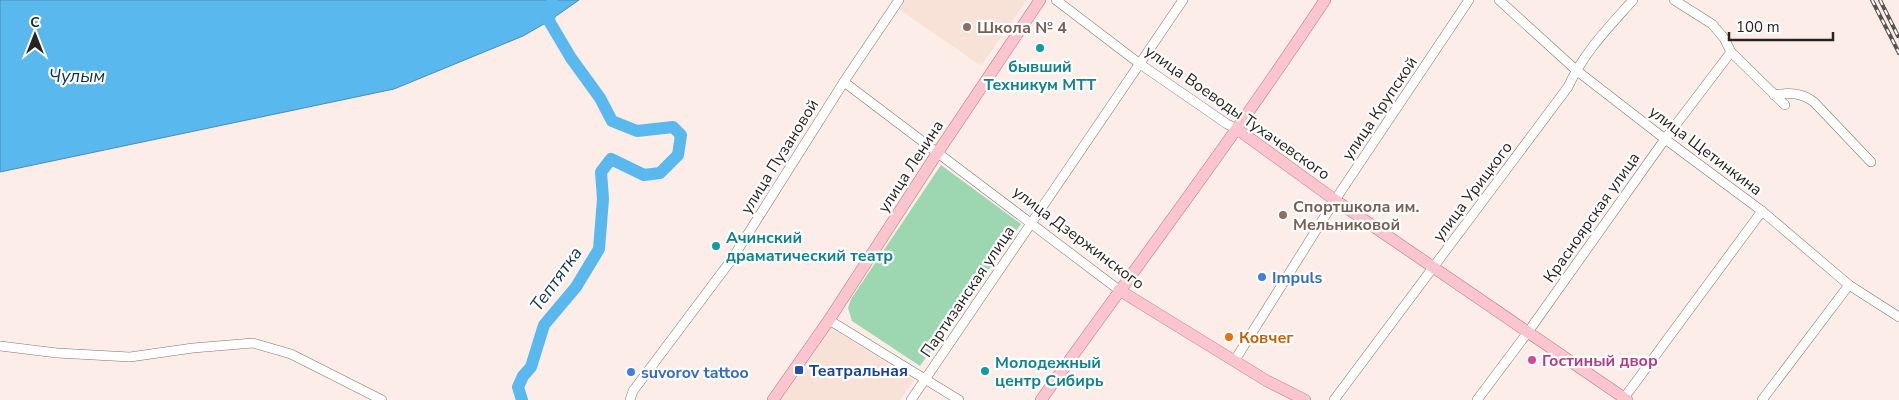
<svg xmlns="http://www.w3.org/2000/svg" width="1899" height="400" viewBox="0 0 1899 400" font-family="'Nunito Sans',sans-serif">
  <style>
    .built { fill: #f8e2d8 }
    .green { fill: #9dd7b1 }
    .water { fill: #59b8ee; stroke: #4b8cb1 }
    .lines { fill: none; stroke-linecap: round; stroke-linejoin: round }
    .river { stroke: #59b8ee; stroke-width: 12 }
    .minor-casing { stroke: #81746f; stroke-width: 10 }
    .major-casing { stroke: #b0747e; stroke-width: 12 }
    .minor { stroke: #fff; stroke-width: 9 }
    .major { stroke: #fbc5cf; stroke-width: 11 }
    .rail-casing { stroke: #59524f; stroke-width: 4 }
    .rail { stroke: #fff; stroke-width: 2; stroke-dasharray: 5.5; stroke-linecap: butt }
    .education-dot { fill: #8d6e63; stroke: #fff; stroke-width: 2 }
    .culture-dot { fill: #0f9aa8; stroke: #fff; stroke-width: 2 }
    .shop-dot { fill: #3f7fe0; stroke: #fff; stroke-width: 2 }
    .food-dot { fill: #e8710a; stroke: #fff; stroke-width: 2 }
    .hotel-dot { fill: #d1479c; stroke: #fff; stroke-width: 2 }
    .transit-dot { fill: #1a4fb4; stroke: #fff; stroke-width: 2 }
    .labels { text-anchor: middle; stroke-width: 4.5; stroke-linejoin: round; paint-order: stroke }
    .education-label { font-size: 16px; font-weight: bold; fill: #785e54; stroke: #fff; text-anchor: start }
    .culture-label { font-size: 16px; font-weight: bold; fill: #0d838f; stroke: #fff; text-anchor: start }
    .street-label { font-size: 16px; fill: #292422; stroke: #fff }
    .shop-label { font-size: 16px; font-weight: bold; fill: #366cbe; stroke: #fff; text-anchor: start }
    .food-label { font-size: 16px; font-weight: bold; fill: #c56008; stroke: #fff; text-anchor: start }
    .hotel-label { font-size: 16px; font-weight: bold; fill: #b23c85; stroke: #fff; text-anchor: start }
    .transit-label { font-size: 16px; font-weight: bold; fill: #164399; stroke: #fff; text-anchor: start }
    .water-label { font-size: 18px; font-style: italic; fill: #0c364c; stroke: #fff }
  </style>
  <rect width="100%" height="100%" fill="#fcede8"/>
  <g class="built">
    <polygon points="905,0 1027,0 981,66 899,9"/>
    <polygon points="831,328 914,380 900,400 781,400"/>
  </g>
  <polygon class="green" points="941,165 1021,224 920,366 852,321 848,308 851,299"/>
  <polygon class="water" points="0,0 579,0 549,21 523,36 394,89 0,172"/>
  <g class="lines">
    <polyline class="river" points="522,400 518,387 523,376 531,367 544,325 576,287 599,249 603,199 601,172 611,159 644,175 660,173 678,155 681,135 673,127 637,131 612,121 600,98 571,58 549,21 552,0"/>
    <g class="minor-casing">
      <g id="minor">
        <polyline points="1056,0 1140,64 1227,124 1237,129"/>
        <polyline points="1499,0 1576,70 1665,139 1762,211 1849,285 1899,317"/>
        <polyline points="1674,0 1712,24 1724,38 1731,52 1785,105"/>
        <polyline points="844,82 1119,290"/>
        <path d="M1774 95C1790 92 1802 93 1814 102L1871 162"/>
        <polyline points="829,320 959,400"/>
        <polyline points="0,346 57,353 130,357 193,348 253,343 291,354 382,400"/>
        <polyline points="1235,360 1335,200 1469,0"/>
        <polyline points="1624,398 1762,211"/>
        <polyline points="630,400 633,391 732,259 847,77 899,0"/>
        <polyline points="911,400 1183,0"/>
        <path d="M1334 400 1568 87C1584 52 1608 28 1633 0"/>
        <polyline points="1477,400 1528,332 1665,139 1731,52"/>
        <polyline points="1762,400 1849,285"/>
      </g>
    </g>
    <g class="major-casing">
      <g id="major">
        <polyline points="1237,129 1335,200 1627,400"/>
        <polyline points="1119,290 1267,381 1305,400"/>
        <polyline points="773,400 829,320 938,152 1040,0"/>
        <path d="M1041 400C1136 267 1235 136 1325 0"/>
      </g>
    </g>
    <use href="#minor" class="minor"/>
    <use href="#major" class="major"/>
    <g class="rail-casing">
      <g id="rail">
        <polyline points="1872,0 1899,53"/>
        <polyline points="1880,0 1898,36"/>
      </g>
    </g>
    <use href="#rail" class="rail"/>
  </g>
  <g class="education-dot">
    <circle cx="967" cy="27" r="5"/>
    <circle cx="1283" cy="215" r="5"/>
  </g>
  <g class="culture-dot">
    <circle cx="1040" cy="48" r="5"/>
    <circle cx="716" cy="246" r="5"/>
    <circle cx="985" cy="371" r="5"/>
  </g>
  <g class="shop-dot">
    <circle cx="1262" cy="277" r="5"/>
    <circle cx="631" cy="372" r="5"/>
  </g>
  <circle class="food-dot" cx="1229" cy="337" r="5"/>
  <circle class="hotel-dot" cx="1532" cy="360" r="5"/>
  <rect class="transit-dot" x="794" y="365" width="10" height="10" rx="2.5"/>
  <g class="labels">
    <g class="education-label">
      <text x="977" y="33">Школа № 4</text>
      <text x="1293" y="212">Спортшкола им.<tspan x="1293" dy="18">Мельниковой</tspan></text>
    </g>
    <g class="culture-label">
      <text x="1040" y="72" text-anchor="middle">бывший<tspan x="1040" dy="18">Техникум МТТ</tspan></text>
      <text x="726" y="243">Ачинский<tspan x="726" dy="18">драматический театр</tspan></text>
      <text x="995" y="368">Молодежный<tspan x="995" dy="18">центр Сибирь</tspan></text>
    </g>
    <g class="street-label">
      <text transform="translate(1379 108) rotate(-56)" y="6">улица Крупской</text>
      <text transform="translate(1238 112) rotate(35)" y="6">улица Воеводы Тухачевского</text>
      <text transform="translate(1706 150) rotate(37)" y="6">улица Щетинкина</text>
      <text transform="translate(779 156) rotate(-58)" y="6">улица Пузановой</text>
      <text transform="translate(910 166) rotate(-57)" y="6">улица Ленина</text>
      <text transform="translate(1472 191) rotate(-53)" y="6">улица Урицкого</text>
      <text transform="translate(1591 217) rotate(-55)" y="6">Красноярская улица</text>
      <text transform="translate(1079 237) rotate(37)" y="6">улица Дзержинского</text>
      <text transform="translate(967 291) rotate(-56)" y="6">Партизанская улица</text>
    </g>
    <g class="shop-label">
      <text x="1272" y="283">Impuls</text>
      <text x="641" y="378">suvorov tattoo</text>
    </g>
    <g class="food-label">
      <text x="1239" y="343">Ковчег</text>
    </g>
    <g class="hotel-label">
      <text x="1542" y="366">Гостиный двор</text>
    </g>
    <g class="transit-label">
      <text x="809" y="376">Театральная</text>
    </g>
    <g class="water-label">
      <text x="77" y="82">Чулым</text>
      <text transform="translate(556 279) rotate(-54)" y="6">Тептятка</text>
    </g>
  </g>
  <g transform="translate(35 35)" stroke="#ffffff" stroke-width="4" paint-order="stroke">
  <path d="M0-4L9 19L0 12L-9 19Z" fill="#292422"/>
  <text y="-8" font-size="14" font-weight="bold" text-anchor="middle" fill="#292422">С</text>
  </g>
  <path d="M1729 32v8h104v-8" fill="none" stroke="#292422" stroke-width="2.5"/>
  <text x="1736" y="32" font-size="15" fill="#292422" stroke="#ffffff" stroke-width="4" paint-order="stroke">100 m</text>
</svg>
